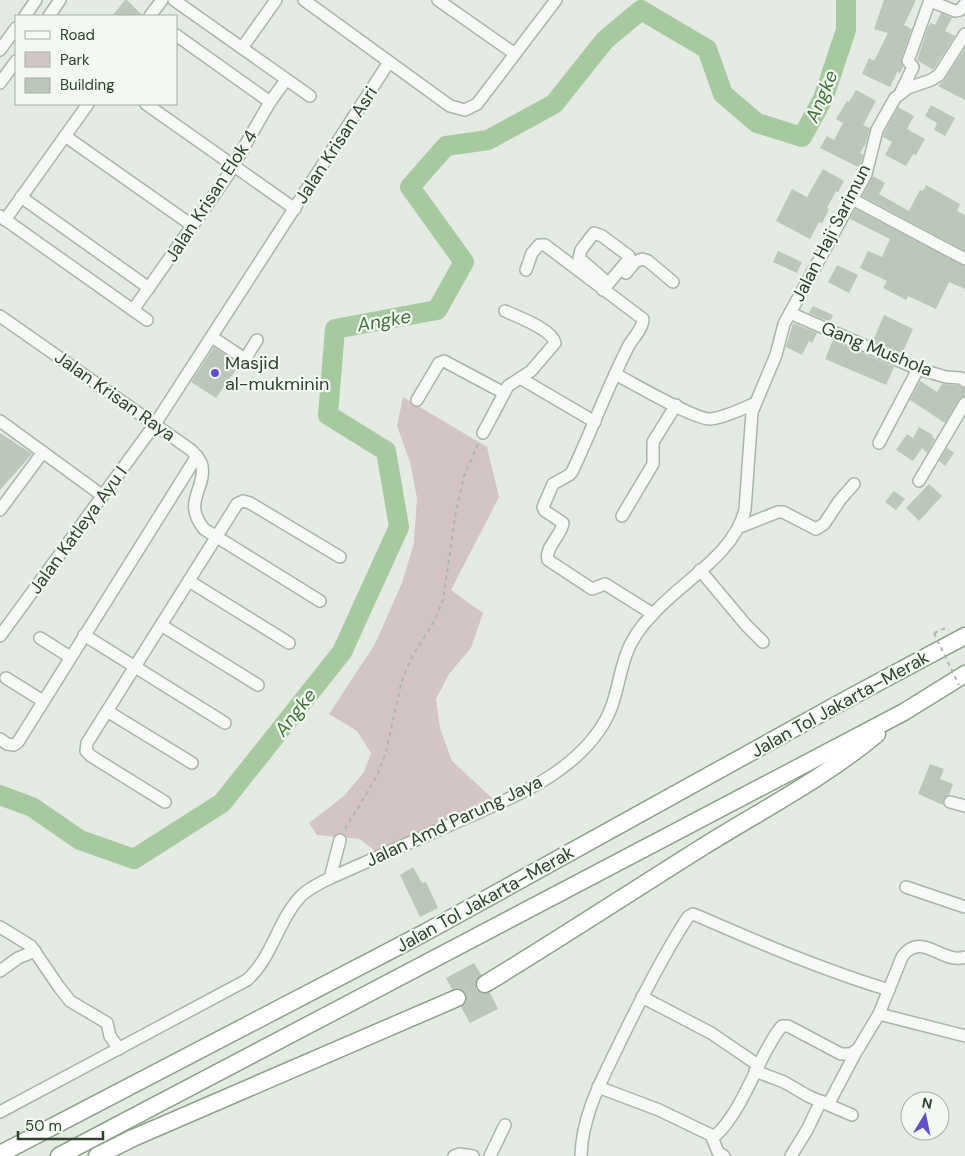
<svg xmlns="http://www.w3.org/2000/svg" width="965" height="1156" viewBox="0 0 965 1156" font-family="'DM Sans',sans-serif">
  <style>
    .green { fill: #d4c5c5 }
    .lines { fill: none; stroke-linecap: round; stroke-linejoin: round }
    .river { stroke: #a7c9a0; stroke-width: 20 }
    .building { fill: #bbc7ba }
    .highway-tunnel { stroke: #bfc9be; stroke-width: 16; stroke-dasharray: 16 8; stroke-linecap: butt }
    .minor-casing { stroke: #a9b5a8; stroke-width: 14 }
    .highway-casing { stroke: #8da18b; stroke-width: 19 }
    .path { stroke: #aeb7ad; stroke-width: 2; stroke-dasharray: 4 4; stroke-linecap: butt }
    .minor { stroke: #f6f9f6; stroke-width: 11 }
    .highway { stroke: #fff; stroke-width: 16 }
    .path-bridge { stroke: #aeb7ad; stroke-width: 2; stroke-dasharray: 4 4; stroke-linecap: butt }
    .poi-dot { fill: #624fc9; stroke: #f3f8f3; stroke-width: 2 }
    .labels { text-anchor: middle; stroke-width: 4.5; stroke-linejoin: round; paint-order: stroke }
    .street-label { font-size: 18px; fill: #2d422c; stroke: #f3f8f3 }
    .poi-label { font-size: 18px; fill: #2d422c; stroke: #f3f8f3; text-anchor: start }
    .water-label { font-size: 19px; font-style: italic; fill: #407437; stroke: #f3f8f3 }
  </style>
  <rect width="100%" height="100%" fill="#e4ebe3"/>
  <polygon class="green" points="403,397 487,447 499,497 451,590 483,613 471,648 449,674 436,699 440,728 452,761 493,799 375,851 360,839 317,835 309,823 344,796 364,772 371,753 357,731 329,714 375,644 402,583 414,543 417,498 410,462 397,426"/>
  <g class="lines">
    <polyline class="river" points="0,795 32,807 80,840 134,859 222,803 342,652 399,527 386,451 328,415 335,329 437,310 464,262 410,187 446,146 488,140 554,104 605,40 641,10 707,49 723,94 757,123 802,137 823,99 846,30 846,0"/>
  </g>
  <g class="building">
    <polygon points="125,0 127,0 143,16 112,16"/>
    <polygon points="884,0 916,0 904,25 912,29 901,59 903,67 900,73 897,72 890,87 862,74 869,58 874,61 888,33 874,29"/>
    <polygon points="941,13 952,18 945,31 955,36 933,70 917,60 928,27 931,23 935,25"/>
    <polygon points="965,48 965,100 938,86 945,79"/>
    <polygon points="856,90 876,101 863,125 870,128 866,143 860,153 863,155 860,168 820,148 827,136 834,140 843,123 836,119 847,101 849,102"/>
    <polygon points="931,105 955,118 945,136 934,130 937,123 925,116"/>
    <polygon points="898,107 914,116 907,129 925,139 916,155 913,154 906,166 885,155 892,142 883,137 884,133"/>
    <polygon points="823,169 844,181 838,192 836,191 827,208 829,209 822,223 819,222 810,239 776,221 792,189 807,197"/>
    <polygon points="873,176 885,183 879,194 909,211 920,190 923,191 926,185 960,204 957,211 965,215 965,251 862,196"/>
    <polygon points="855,209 965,266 965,289 949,282 936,309 908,296 906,300 883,288 887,281 860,268 868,251 882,257 890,239 850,219"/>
    <polygon points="778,251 802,262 797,273 773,262"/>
    <polygon points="837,265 858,275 849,293 828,282"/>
    <polygon points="813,306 833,315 830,322 809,313"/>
    <polygon points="884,315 913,329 902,354 873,341"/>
    <polygon points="793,323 817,333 812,343 809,341 802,355 786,347"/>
    <polygon points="833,340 894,367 886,385 825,359"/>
    <polygon points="214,347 240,364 216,398 191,382"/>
    <polygon points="920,381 937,392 942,384 958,385 965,388 965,396 959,399 945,423 910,400"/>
    <polygon points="919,427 933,435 932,437 935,439 927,453 922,448 913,461 896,450 907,434 913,438"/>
    <polygon points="0,433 32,454 0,490"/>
    <polygon points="947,448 954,453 945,466 939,461"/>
    <polygon points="929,484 942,496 919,521 906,508"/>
    <polygon points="894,491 905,499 896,510 885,502"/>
    <polygon points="930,764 944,769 940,779 953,784 949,795 943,800 943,805 918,794"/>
    <polygon points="413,867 422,883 426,882 438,908 420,917 400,875"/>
    <polygon points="474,963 481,975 476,980 476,989 481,993 490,993 498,1009 470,1023 461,1007 467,1000 466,994 459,988 452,989 446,978"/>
  </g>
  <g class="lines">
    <polyline class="highway-tunnel" points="457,998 485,984"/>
    <g class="minor-casing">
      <g id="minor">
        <polyline points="174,0 310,96"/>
        <polyline points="304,0 450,106 465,110 477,104 556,0"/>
        <polyline points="438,0 515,54"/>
        <polyline points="930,1 955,11 960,10 965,4"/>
        <polyline points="25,16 36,0"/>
        <polyline points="49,16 60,0"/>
        <polyline points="150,16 162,0"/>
        <polyline points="176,35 270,102"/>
        <polyline points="242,48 276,0"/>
        <polyline points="0,50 16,28"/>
        <polyline points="0,83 16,61"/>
        <polyline points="901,92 913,67 908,61 930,0"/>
        <polyline points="146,104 295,209"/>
        <polyline points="65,136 193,226"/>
        <polyline points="21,197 149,288"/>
        <polyline points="852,199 965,259"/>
        <polyline points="0,216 147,320"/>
        <polyline points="5,220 88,104"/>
        <path d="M526 270 532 253 539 245H545L643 319C643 328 634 337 629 345 608 386 592 430 572 472L569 475 553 484 543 507 545 511 563 523C562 535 544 548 548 560L592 589 605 584 653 614"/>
        <polyline points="626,273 635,262 642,259 648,261 673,282"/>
        <polyline points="603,290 628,260 629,256 602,236 594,233 581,250 579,258 608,283"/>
        <polyline points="133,310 228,175 270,102 286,80"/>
        <polyline points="790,313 918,369 946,377 961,378 965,381"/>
        <path d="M0 316 191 450C195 454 201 460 202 466 206 489 182 502 204 529L320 601"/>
        <polyline points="212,337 245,359 257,340"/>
        <path d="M615 374C633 383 693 419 710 419 724 418 741 409 754 404"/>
        <polyline points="520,378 595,422"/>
        <polyline points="417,400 439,363 444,361 504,393"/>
        <polyline points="0,421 103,496"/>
        <path d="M483 433 508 386 531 371 555 343C552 329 518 317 505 311"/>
        <polyline points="879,443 918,369"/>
        <polyline points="919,481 965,403"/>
        <polyline points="0,510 43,452"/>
        <polyline points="622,516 653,464 653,442 676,405"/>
        <polyline points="740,527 778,512 783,512 816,529 824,524 840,500 854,484"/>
        <polyline points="700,570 746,625 763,642"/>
        <polyline points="189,581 289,643"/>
        <polyline points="161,625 258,685"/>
        <polyline points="84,635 225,723"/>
        <polyline points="0,636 155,424 389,62"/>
        <polyline points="40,638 70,657"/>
        <polyline points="6,678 43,701"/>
        <polyline points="107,711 192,763"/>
        <polyline points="0,739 7,744 14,745 18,742 197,456"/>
        <polyline points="165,802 91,756 86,751 87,743 237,504 243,501 250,503 340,557"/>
        <polyline points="950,802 965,806"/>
        <polyline points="330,878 340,840"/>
        <polyline points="906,887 965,907"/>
        <polyline points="0,927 31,946 59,987 70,1001 107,1023 110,1036 119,1049"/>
        <polyline points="0,971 18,958 35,951"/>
        <polyline points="642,997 711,1033 758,1065"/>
        <polyline points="879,1014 965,1036"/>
        <polyline points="755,1071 784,1082 808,1096 852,1115"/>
        <path d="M598 1087 659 1110 711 1135 715 1136C737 1117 753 1075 767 1049 772 1041 776 1032 782 1026H788L841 1054H851L858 1049 879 1014 902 957C921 930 943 965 965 957"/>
        <polyline points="829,1103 856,1052"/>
        <path d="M0 1112 247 980C272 958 278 920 301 896 309 888 320 883 330 878 371 860 411 842 452 824 503 801 564 780 598 732 617 706 616 684 626 655 631 640 642 625 653 614 683 580 733 556 745 510L752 412 776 355 784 324 866 174 877 130 895 98 908 88 931 80 939 75 965 34"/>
        <polyline points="711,1135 718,1152 724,1156"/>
        <polyline points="454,1156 459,1154 473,1156"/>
        <polyline points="490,1156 505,1125"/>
        <path d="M581 1156C582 1113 604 1076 622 1038 642 997 663 955 688 917L693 914 698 916C760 943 823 970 889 990"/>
        <polyline points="791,1156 807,1130 821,1101"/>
      </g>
    </g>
    <g class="highway-casing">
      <g id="highway">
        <path d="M485 984C558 940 629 893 701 848 760 811 823 779 877 734"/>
        <polyline points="0,1154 426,932 849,698 965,636"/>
        <polyline points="59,1156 904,712 965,674"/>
        <polyline points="97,1156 133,1138 457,998"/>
      </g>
    </g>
    <g class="path">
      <polyline points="934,633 946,628 949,630"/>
      <polyline points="345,829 377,776 386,752 402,680 412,657 433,623 443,600 456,511 464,476 478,444"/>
    </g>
    <use href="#minor" class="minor"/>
    <use href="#highway" class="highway"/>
    <polyline class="path-bridge" points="934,633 959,685"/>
  </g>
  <circle class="poi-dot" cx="215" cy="373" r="5"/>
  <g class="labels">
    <g class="street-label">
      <text transform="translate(336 145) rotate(-57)" y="6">Jalan Krisan Asri</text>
      <text transform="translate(211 196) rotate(-57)" y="6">Jalan Krisan Elok 4</text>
      <text transform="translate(831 233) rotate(-63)" y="6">Jalan Haji Sarimun</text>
      <text transform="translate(877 349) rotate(22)" y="6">Gang Mushola</text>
      <text transform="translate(115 396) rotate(35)" y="6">Jalan Krisan Raya</text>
      <text transform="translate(78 530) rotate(-54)" y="6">Jalan Katleya Ayu I</text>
      <text transform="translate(840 704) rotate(-29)" y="6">Jalan Tol Jakarta–Merak</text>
      <text transform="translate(454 821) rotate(-25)" y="6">Jalan Amd Parung Jaya</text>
      <text transform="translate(485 899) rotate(-29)" y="6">Jalan Tol Jakarta–Merak</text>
    </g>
    <g class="poi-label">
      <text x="225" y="369">Masjid<tspan x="225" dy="21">al-mukminin</tspan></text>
    </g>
    <g class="water-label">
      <text transform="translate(821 96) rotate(-67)" y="7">Angke</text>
      <text transform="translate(384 320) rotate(-10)" y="7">Angke</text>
      <text transform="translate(295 712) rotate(-52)" y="7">Angke</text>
    </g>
  </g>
  <rect x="15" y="15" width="162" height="90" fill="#f3f8f3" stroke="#a4afa3"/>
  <rect x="25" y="31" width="25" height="8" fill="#f6f9f6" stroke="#a4afa3"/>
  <text x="60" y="40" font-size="15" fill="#2d422c">Road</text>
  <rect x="25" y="52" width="25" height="15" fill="#d4c5c5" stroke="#a4afa3"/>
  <text x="60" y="65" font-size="15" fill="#2d422c">Park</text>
  <rect x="25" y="78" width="25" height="15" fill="#bbc7ba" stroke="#a4afa3"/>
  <text x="60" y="90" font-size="15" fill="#2d422c">Building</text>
  <g transform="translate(925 1116) rotate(10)"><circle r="24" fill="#f3f8f3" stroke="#a4afa3"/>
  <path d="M0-4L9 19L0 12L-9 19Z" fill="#624fc9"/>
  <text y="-8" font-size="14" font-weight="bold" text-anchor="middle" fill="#2d422c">N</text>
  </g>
  <path d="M18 1131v8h85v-8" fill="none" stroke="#2d422c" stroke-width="2.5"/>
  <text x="25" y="1131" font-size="15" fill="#2d422c" stroke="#f3f8f3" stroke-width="4" paint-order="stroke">50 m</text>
</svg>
